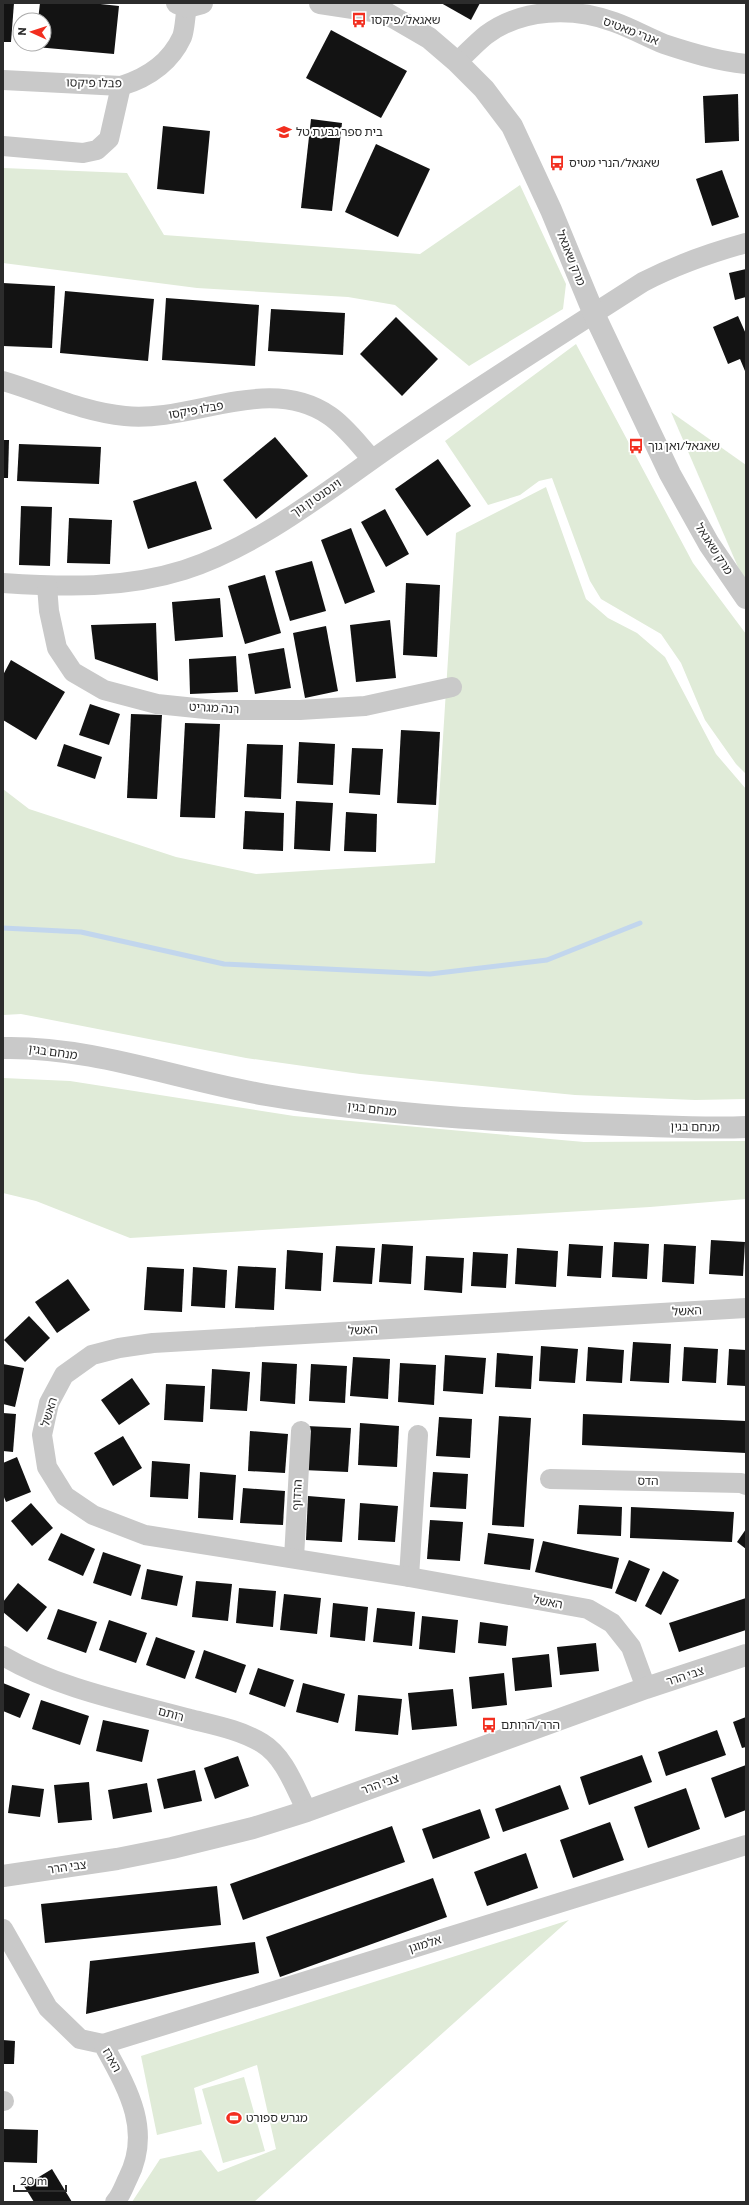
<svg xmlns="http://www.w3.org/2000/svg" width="749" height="2205" viewBox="0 0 749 2205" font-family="Commissioner,'Noto Sans Hebrew',sans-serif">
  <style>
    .green { fill: #e0ebd8 }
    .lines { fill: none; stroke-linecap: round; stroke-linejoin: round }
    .stream { stroke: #c2d6ed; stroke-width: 5 }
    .building { fill: #131313 }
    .minor { stroke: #c9c9c9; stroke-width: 20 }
    .tertiary { stroke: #c9c9c9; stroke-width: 22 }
    .labels { text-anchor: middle; stroke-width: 4; stroke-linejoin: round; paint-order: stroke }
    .poi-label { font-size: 12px; fill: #2c2c2c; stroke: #fff; text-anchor: start }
    .street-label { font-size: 12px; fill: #2c2c2c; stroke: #fff }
  </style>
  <rect width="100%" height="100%" fill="#fff"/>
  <g class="green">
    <polygon points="3,168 127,173 164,235 420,254 520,185 566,284 563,309 469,366 395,305 348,297 197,288 3,263"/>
    <polygon points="576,344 693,563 746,634 746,774 736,764 705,720 681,663 661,634 601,599 590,581 552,478 539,481 520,495 488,505 445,441"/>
    <polygon points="671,412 746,465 746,583 744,581"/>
    <polygon points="546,487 586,599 608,618 637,633 665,657 716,754 746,789 746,1099 695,1100 575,1095 360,1074 246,1058 21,1014 3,1015 3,789 29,809 176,857 256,874 435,863 456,533"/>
    <polygon points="3,1078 70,1081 294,1116 584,1142 746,1141 746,1199 650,1207 130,1238 36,1201 3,1193"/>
    <polygon points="569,1920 254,2202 132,2202 160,2159 201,2150 218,2172 276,2149 257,2065 194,2088 202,2124 157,2135 141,2056"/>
    <polygon points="244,2077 265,2151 223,2163 202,2089"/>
  </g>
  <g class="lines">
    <polyline class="stream" points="3,928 81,932 224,964 430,974 547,960 640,923"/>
  </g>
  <g class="building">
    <polygon points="3,3 14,3 11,42 3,42"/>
    <polygon points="40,3 91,3 119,6 114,54 36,47 36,44 44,44 44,20 38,20"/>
    <polygon points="441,3 480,3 471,20"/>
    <polygon points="331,30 407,71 381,118 306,78"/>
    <polygon points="738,94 739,141 705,143 703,96"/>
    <polygon points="311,119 342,123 332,211 301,208"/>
    <polygon points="163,126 210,131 204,194 157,189"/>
    <polygon points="376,144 430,169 398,237 345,212"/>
    <polygon points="722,170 739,217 712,226 696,179"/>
    <polygon points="746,269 746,297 735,300 729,273"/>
    <polygon points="3,283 55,286 52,348 3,346"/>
    <polygon points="65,291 154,299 148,361 60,353"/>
    <polygon points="166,298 259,305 255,366 162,360"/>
    <polygon points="271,309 345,313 343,355 268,351"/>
    <polygon points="738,316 746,334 745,371 740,359 728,364 713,327"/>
    <polygon points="396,317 438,359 402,396 360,354"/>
    <polygon points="275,437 308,476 256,519 223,480"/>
    <polygon points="3,440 9,440 8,478 3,478"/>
    <polygon points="19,444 101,447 99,484 17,481"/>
    <polygon points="438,459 471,506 427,536 395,489"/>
    <polygon points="196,481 212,529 148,549 133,501"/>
    <polygon points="21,506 52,507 50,566 19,565"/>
    <polygon points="385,509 409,554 386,567 361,522"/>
    <polygon points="69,518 112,520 110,564 67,563"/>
    <polygon points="351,528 375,592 345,604 321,540"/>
    <polygon points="312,561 326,611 290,621 275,571"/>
    <polygon points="265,575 281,633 245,644 228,586"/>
    <polygon points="406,583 440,585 437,657 403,655"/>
    <polygon points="220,598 223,637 175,641 172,602"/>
    <polygon points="390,620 396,678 356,682 350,625"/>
    <polygon points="156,623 158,681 95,659 91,625"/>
    <polygon points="326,626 338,691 305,698 293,633"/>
    <polygon points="284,648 291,688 255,694 248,654"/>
    <polygon points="236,656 238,692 190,694 189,659"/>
    <polygon points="11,660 65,692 36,740 3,720 3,675"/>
    <polygon points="90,704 120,714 109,745 79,735"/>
    <polygon points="131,714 162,715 157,799 127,798"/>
    <polygon points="185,723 220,724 215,818 180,817"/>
    <polygon points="401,730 440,732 436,805 397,803"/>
    <polygon points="299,742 335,744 333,785 297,783"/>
    <polygon points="64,744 102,757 95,779 57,766"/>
    <polygon points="247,744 283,745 281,799 244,797"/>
    <polygon points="352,748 383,749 380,795 349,793"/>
    <polygon points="296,801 333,803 330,851 294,849"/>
    <polygon points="245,811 284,813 283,851 243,849"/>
    <polygon points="346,812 377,814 376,852 344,851"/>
    <polygon points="711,1240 745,1242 743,1276 709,1274"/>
    <polygon points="614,1242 649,1244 647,1279 612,1277"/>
    <polygon points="382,1244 413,1246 411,1284 379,1282"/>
    <polygon points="569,1244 603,1246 601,1278 567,1276"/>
    <polygon points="664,1244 696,1246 694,1284 662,1282"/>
    <polygon points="336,1246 375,1248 372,1284 333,1282"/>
    <polygon points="517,1248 558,1251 556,1287 515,1284"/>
    <polygon points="287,1250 323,1253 321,1291 285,1289"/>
    <polygon points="473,1252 508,1254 506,1288 471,1286"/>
    <polygon points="426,1256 464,1258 462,1293 424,1290"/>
    <polygon points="238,1266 276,1268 274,1310 235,1308"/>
    <polygon points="147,1267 184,1269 182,1312 144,1310"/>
    <polygon points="193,1267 227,1270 225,1308 191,1306"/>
    <polygon points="68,1279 90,1310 57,1333 35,1302"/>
    <polygon points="29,1316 50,1338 25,1362 4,1340"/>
    <polygon points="633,1342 671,1344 669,1383 630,1381"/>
    <polygon points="541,1346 578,1349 575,1383 539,1381"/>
    <polygon points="588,1347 624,1350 622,1383 586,1381"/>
    <polygon points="684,1347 718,1349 716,1383 682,1381"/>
    <polygon points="729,1349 746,1350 746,1386 727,1385"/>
    <polygon points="497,1353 533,1356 531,1389 495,1387"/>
    <polygon points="445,1355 486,1358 483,1394 443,1391"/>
    <polygon points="353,1357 390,1359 388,1399 350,1396"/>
    <polygon points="262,1362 297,1364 295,1404 260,1401"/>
    <polygon points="400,1363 436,1365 434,1405 398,1402"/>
    <polygon points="3,1364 24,1368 15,1407 3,1404"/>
    <polygon points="311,1364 347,1366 345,1403 309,1401"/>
    <polygon points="212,1369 250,1372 247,1411 210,1409"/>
    <polygon points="132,1378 150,1404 119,1425 101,1400"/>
    <polygon points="166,1384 205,1386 203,1422 164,1420"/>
    <polygon points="3,1413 16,1414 13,1452 3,1451"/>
    <polygon points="583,1414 746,1421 746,1453 582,1445"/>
    <polygon points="499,1416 531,1418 524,1527 492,1525"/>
    <polygon points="439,1417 472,1419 470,1458 436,1456"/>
    <polygon points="360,1423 399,1426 397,1467 358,1465"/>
    <polygon points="306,1426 351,1428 348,1472 303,1470"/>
    <polygon points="250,1431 288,1434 285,1473 248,1471"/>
    <polygon points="123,1436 142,1468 113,1486 94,1453"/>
    <polygon points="17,1457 31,1492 6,1502 3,1495 3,1463"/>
    <polygon points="152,1461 190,1464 188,1499 150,1497"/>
    <polygon points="200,1472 236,1475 233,1520 198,1518"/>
    <polygon points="433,1472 468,1474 466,1509 430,1507"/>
    <polygon points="243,1488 285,1491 283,1525 240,1523"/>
    <polygon points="308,1496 345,1499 342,1542 306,1540"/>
    <polygon points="31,1503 53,1528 32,1546 11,1521"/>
    <polygon points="360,1503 398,1506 395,1542 358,1540"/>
    <polygon points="579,1505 622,1507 621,1536 577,1534"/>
    <polygon points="631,1507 734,1512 732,1542 630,1538"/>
    <polygon points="430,1520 463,1522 460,1561 427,1559"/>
    <polygon points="746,1529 746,1549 737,1542"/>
    <polygon points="61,1533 95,1549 83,1576 48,1560"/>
    <polygon points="488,1533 534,1539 530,1570 484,1564"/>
    <polygon points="543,1541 619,1558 612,1589 535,1572"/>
    <polygon points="103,1552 141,1565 131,1596 93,1583"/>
    <polygon points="629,1560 650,1569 636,1602 615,1593"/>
    <polygon points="147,1569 183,1576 177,1606 141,1599"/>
    <polygon points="663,1571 679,1580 661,1615 645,1606"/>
    <polygon points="196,1581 232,1584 228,1621 192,1617"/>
    <polygon points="18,1583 47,1607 27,1632 3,1612 3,1602"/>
    <polygon points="239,1588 276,1591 273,1627 236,1623"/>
    <polygon points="284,1594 321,1598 317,1634 280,1630"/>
    <polygon points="746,1598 746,1630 679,1652 669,1623"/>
    <polygon points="333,1603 368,1607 365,1641 330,1637"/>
    <polygon points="377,1608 415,1612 412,1646 373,1642"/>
    <polygon points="58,1609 97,1622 86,1653 47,1639"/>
    <polygon points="422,1616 458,1620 455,1653 419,1649"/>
    <polygon points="109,1620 147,1633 136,1663 99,1650"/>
    <polygon points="480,1622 508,1626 506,1646 478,1643"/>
    <polygon points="156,1637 195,1651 185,1679 146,1665"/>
    <polygon points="596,1643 599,1671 560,1675 557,1647"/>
    <polygon points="204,1650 246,1665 236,1693 195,1678"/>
    <polygon points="549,1654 552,1687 515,1691 512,1658"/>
    <polygon points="258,1668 294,1680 285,1707 249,1694"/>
    <polygon points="504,1673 507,1705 472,1709 469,1677"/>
    <polygon points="3,1683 30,1694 20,1718 3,1711"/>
    <polygon points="303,1683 345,1694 338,1723 296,1712"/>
    <polygon points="453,1689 457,1726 412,1730 408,1693"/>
    <polygon points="358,1695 402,1699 398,1735 355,1731"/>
    <polygon points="41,1700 89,1716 80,1745 32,1729"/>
    <polygon points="746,1717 746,1747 742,1748 733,1722"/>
    <polygon points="103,1720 149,1730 142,1762 96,1751"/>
    <polygon points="717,1730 726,1755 666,1776 658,1752"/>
    <polygon points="642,1755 652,1782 589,1805 580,1777"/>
    <polygon points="238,1756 249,1786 215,1799 204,1768"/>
    <polygon points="746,1765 746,1810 725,1818 711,1778"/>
    <polygon points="195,1770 202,1801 164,1809 157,1779"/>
    <polygon points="89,1782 92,1820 58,1823 54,1785"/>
    <polygon points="147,1783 152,1812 113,1819 108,1790"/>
    <polygon points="12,1785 44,1789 40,1817 8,1813"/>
    <polygon points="560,1785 569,1809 503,1832 495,1809"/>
    <polygon points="686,1788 700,1829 648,1848 634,1807"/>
    <polygon points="480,1809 490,1838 433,1859 422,1829"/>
    <polygon points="610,1822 624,1860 573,1878 560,1840"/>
    <polygon points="392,1826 405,1862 243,1920 230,1884"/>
    <polygon points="526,1853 538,1888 487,1906 474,1872"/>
    <polygon points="433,1878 447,1917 280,1977 266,1937"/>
    <polygon points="217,1886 221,1925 45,1943 41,1904"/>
    <polygon points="255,1942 259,1973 86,2014 90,1961"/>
    <polygon points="3,2040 15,2041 14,2064 3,2064"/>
    <polygon points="3,2129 38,2130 37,2163 3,2162"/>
    <polygon points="52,2169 72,2202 34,2202 24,2186"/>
  </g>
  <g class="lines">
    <g class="minor">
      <path d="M457 62C467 53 476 43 486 35 522 8 573 7 614 22 631 28 647 37 664 44 691 53 717 61 746 64"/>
      <path d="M3 80 121 86C147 78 170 63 182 37 185 29 185 16 187 7"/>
      <polyline points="3,146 83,153 97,150 109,139 121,86"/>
      <path d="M3 381C44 393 82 412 125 416 193 423 268 373 330 416 346 427 359 445 372 459"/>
      <path d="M3 583C64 587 124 589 184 570 259 546 328 490 393 445 475 389 559 336 643 282 676 265 710 253 746 243"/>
      <polyline points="47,586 49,611 57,648 73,672 104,690 157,704 215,710 300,710 365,706 452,687"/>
      <polyline points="550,1479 741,1483 746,1485"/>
      <polyline points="294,1558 301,1431"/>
      <polyline points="409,1577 418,1435"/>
      <path d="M3 1656C59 1689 128 1702 190 1719 214 1725 241 1730 262 1743 285 1757 295 1788 307 1811"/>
      <polyline points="646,1688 631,1647 612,1623 588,1609 409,1577 145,1535 93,1515 65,1496 47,1467 42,1435 49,1403 64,1375 92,1355 119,1348 153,1343 746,1308"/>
      <path d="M3 1929 48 2008 80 2039 103 2044C126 2086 153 2129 128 2178 124 2186 121 2196 115 2202"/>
      <polyline points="103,2044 746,1845"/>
      <polyline points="3,2101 4,2101"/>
    </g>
    <g class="tertiary">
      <polyline points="177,3 187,7 202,3"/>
      <polyline points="320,3 386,13 429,38 457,62 484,89 512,126 551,210 594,314 670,474 709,544 746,598"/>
      <path d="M3 1048C92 1046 179 1080 266 1095 383 1115 503 1122 622 1125 663 1126 705 1129 746 1127"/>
      <polyline points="3,1876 117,1859 172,1848 253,1828 307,1811 646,1688 746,1655"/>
    </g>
  </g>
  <defs>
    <g id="bus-bare" transform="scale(1.2)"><path d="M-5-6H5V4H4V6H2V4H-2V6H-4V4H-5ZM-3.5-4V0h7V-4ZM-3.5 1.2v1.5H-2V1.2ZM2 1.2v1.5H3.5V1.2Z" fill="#f22e1f" stroke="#fff" stroke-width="2.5" paint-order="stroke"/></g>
    <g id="school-bare" transform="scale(1.2)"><path d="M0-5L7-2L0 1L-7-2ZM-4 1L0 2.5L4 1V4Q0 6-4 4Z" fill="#f22e1f" stroke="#fff" stroke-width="2.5" paint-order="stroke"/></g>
    <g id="stadium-bare" transform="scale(1.2)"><path d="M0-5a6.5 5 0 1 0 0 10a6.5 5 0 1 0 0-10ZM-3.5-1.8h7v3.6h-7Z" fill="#f22e1f" stroke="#fff" stroke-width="2.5" paint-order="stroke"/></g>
  </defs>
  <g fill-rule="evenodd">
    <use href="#bus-bare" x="359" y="20"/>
    <use href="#school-bare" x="284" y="132"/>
    <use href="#bus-bare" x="557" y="163"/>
    <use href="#bus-bare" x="636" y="446"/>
    <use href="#bus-bare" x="489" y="1725"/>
    <use href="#stadium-bare" x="234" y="2118"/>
  </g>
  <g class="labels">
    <g class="poi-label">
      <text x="371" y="24">שאגאל/פיקסו</text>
      <text x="296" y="136">בית ספר גבעת טל</text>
      <text x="569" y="167">שאגאל/הנרי מטיס</text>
      <text x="648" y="450">שאגאל/ואן גוך</text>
      <text x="501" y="1729">הרר/הרותם</text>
      <text x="246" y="2122">מגרש ספורט</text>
    </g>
    <g class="street-label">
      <text transform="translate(631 31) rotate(21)" y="4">אנרי מאטיס</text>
      <text transform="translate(94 83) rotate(1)" y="4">פבלו פיקסו</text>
      <text transform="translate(571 258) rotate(68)" y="4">מרק שאגאל</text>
      <text transform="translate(196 410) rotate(-10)" y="4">פבלו פיקסו</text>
      <text transform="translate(316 498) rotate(-34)" y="4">וינסנט ון גוך</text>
      <text transform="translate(714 549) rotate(57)" y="4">מרק שאגאל</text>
      <text transform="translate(214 708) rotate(3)" y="4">רנה מגריט</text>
      <text transform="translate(53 1052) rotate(8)" y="4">מנחם בגין</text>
      <text transform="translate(372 1109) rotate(7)" y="4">מנחם בגין</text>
      <text transform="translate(695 1127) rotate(1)" y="4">מנחם בגין</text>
      <text transform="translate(687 1311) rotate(-3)" y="4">האשל</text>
      <text transform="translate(363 1330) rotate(-3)" y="4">האשל</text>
      <text transform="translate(49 1412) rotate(-73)" y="4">האשל</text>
      <text transform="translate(648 1481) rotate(1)" y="4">הדס</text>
      <text transform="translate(297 1495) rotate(-87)" y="4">הרדוף</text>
      <text transform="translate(548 1602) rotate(10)" y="4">האשל</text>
      <text transform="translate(685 1676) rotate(-18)" y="4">צבי הרר</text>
      <text transform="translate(171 1714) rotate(15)" y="4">רותם</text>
      <text transform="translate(380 1784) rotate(-20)" y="4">צבי הרר</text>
      <text transform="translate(67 1867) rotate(-8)" y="4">צבי הרר</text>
      <text transform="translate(425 1944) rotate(-17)" y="4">אלמוגן</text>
      <text transform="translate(112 2060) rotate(61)" y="4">הארז</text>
    </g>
  </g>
  <rect width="749" height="2205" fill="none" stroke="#2c2c2c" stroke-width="8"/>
  <g transform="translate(32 32) rotate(273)"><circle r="19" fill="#ffffff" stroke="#ababab"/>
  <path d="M0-3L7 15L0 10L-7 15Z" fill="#f22e1f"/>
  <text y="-6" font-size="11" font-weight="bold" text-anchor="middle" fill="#2c2c2c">N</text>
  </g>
  <path d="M14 2185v6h52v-6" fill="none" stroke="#2c2c2c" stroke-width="2"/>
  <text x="20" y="2185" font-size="12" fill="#2c2c2c" stroke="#ffffff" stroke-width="3" paint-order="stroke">20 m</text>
</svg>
